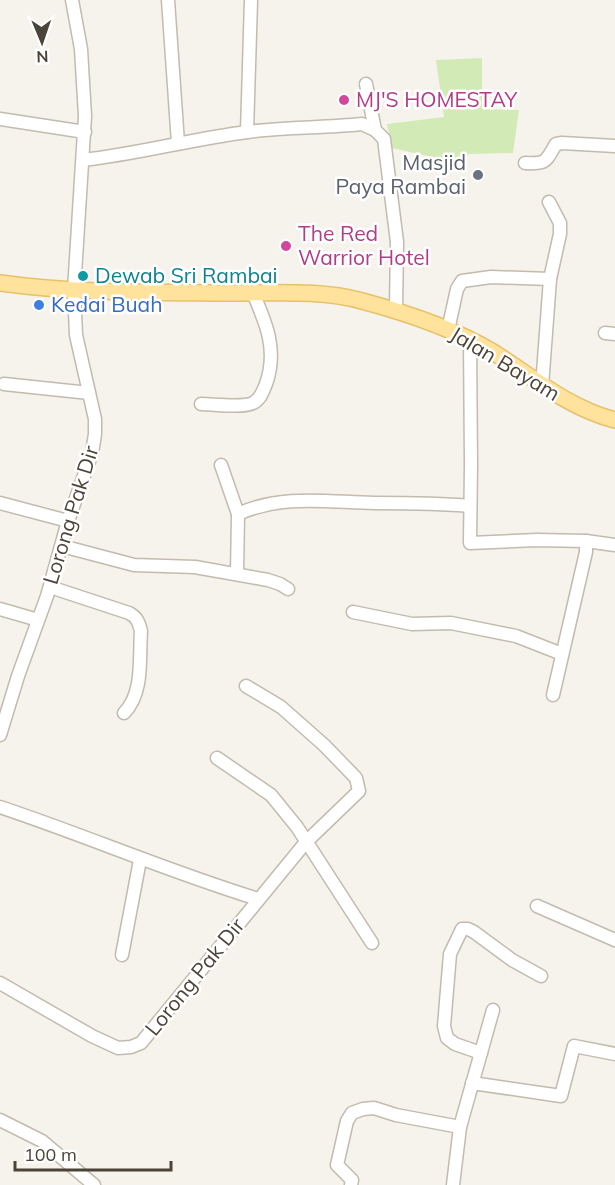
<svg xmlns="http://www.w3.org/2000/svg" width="615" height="1185" viewBox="0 0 615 1185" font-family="Mulish,sans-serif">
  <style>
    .green { fill: #d2eab5 }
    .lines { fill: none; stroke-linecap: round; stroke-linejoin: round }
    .minor-casing { stroke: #c2bbae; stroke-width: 15 }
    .major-casing { stroke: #e6c16a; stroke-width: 18 }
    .minor { stroke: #fff; stroke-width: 12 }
    .major { stroke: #ffe39c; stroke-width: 15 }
    .hotel-dot { fill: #d1479c; stroke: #fff; stroke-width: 2 }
    .worship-dot { fill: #6b7280; stroke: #fff; stroke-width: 2 }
    .culture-dot { fill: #0f9aa8; stroke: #fff; stroke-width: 2 }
    .shop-dot { fill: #3f7fe0; stroke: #fff; stroke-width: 2 }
    .labels { text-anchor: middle; stroke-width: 5; stroke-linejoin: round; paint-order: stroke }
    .hotel-label { font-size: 21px; fill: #b23c85; stroke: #fff; text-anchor: start }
    .worship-label { font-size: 21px; fill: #5b616d; stroke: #fff; text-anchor: end }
    .culture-label { font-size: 21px; fill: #0d838f; stroke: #fff; text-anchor: start }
    .shop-label { font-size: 21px; fill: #366cbe; stroke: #fff; text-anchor: start }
    .street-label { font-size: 21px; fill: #4b4439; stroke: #fff }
  </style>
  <rect width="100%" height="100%" fill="#f6f3ec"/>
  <polygon class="green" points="482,58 482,109 519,110 513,153 469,154 457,160 441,159 392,148 387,124 444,117 436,60"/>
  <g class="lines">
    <g class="minor-casing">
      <g id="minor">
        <polyline points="168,0 178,143"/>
        <polyline points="366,84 375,130"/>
        <polyline points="0,119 85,132"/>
        <polyline points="247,132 251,0"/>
        <path d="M83 160C138 154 192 139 247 132 285 127 323 128 362 124L375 130 384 139 397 242 396 310"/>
        <path d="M525 163C547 164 545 162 556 144L562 143 615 146"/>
        <polyline points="448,330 457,289 462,281 491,277 550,279"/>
        <polyline points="605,333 615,334"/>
        <polyline points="470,340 471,465 470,543 537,540 586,541 615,545"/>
        <polyline points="4,384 89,393"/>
        <polyline points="542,386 550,279 560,234 560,223 549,202"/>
        <path d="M201 404C214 404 243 408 253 403 261 399 263 391 266 384 278 350 266 323 253 293"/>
        <polyline points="221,465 238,514 237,574"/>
        <polyline points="0,503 68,521"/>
        <path d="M238 514C282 494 327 502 374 503 406 503 438 503 470 506"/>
        <polyline points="62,546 134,565 195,567 268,580 280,584 288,589"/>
        <path d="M50 587 129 613C137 617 139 623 141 631 139 658 144 693 124 713"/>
        <polyline points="0,609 38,620"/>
        <polyline points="353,612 412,624 451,623 516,636 562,654"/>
        <polyline points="553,695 586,552 586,541"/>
        <polyline points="0,735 18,676 47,596 68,521 92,453 95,434 95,419 76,335 74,290 85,116 81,49 72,0"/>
        <polyline points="217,758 271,795 297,827 372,943"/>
        <path d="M0 807C87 836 170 872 258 899"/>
        <polyline points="537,906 615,940"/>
        <polyline points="122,955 140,860"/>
        <polyline points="0,983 92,1036 118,1048 131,1047 141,1043 306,842 359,791 356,778 324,745 281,707 246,686"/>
        <polyline points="481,1053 455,1044 447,1038 444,1026 450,954 462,929 468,929 474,932 512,960 541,976"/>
        <polyline points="472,1083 561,1096 574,1046 615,1054"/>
        <polyline points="0,1120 42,1141 94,1185"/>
        <polyline points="351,1185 352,1180 337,1165 347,1121 352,1113 363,1109 374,1108 396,1115 460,1127"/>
        <polyline points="453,1185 460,1127 493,1010"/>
      </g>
    </g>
    <g class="major-casing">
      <path id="major" d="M0 283C78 294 157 292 236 293 277 293 322 290 362 301 407 313 453 328 493 352 533 377 568 408 615 420"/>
    </g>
    <use href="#minor" class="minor"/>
    <use href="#major" class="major"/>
  </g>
  <g class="hotel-dot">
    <circle cx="344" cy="100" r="6"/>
    <circle cx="286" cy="246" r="6"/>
  </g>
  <circle class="worship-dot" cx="478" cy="175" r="6"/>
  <circle class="culture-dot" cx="83" cy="276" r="6"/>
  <circle class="shop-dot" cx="39" cy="305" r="6"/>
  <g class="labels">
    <g class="hotel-label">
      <text x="356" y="107">MJ'S HOMESTAY</text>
      <text x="298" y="241">The Red<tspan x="298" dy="24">Warrior Hotel</tspan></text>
    </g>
    <g class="worship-label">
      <text x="466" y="170">Masjid<tspan x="466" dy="24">Paya Rambai</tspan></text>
    </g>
    <g class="culture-label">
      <text x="95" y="283">Dewab Sri Rambai</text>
    </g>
    <g class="shop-label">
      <text x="51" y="312">Kedai Buah</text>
    </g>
    <g class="street-label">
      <text transform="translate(505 364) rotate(31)" y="7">Jalan Bayam</text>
      <text transform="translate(71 515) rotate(-73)" y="7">Lorong Pak Dir</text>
      <text transform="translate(195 977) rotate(-51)" y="7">Lorong Pak Dir</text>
    </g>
  </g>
  <g transform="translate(42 42) rotate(178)" stroke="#ffffff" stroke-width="4.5" paint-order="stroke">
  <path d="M0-4.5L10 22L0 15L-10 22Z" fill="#4b4439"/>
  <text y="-9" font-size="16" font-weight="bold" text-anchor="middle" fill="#4b4439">N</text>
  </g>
  <path d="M15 1161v9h156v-9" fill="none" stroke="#4b4439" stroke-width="3"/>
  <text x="24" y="1161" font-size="18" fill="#4b4439" stroke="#ffffff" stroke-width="4.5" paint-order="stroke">100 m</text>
</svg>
